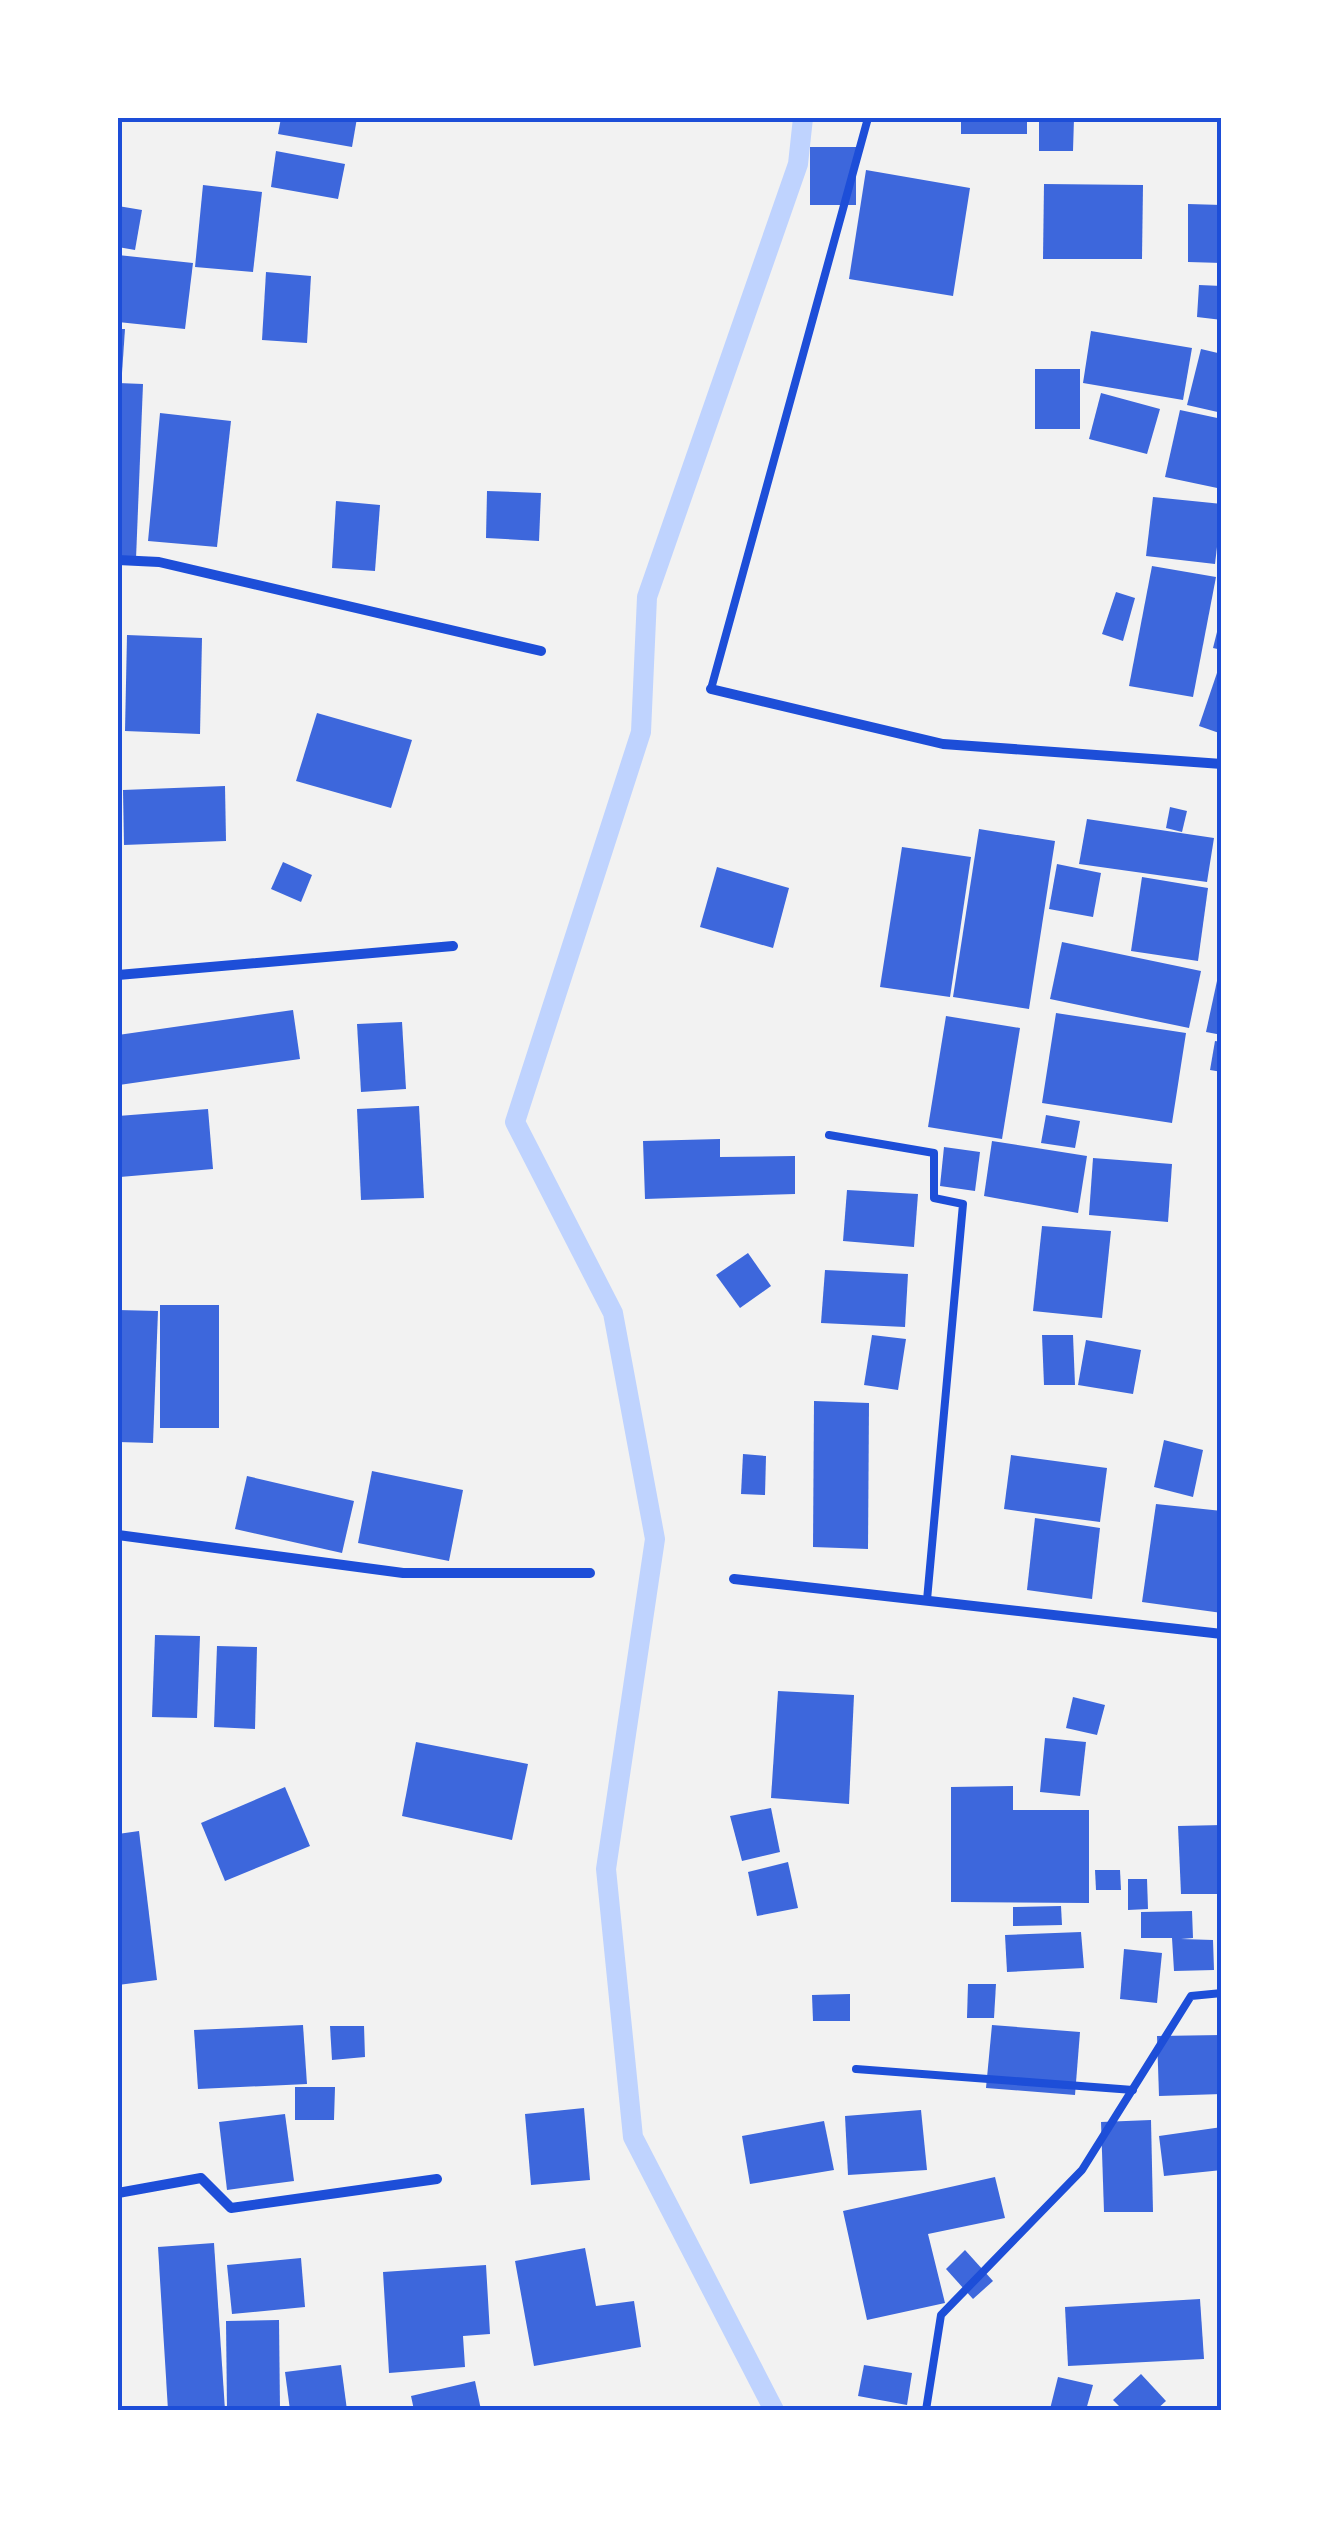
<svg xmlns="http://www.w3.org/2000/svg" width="1339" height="2528" viewBox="0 0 1339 2528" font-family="'PT Sans Narrow',sans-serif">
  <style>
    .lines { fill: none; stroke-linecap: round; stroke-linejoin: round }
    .stream { stroke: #bfd3fe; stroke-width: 20 }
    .building { fill: #3d67dc }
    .service { stroke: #1d4ed8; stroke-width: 8 }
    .minor { stroke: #1d4ed8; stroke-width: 10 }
    .neatline { fill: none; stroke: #1d4ed8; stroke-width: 4 }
  </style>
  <rect width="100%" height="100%" fill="#f2f2f2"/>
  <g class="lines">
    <polyline class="stream" points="774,2410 633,2137 606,1869 655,1539 613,1313 515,1122 641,732 647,597 798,164 803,118"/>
  </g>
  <g class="building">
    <polygon points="281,118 357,118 352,147 278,134"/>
    <rect x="961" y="118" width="66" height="16"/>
    <polygon points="1039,118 1074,118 1073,151 1039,151"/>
    <rect x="810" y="147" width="46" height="58"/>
    <polygon points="276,151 345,164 338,199 271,187"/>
    <polygon points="866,170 970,188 953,296 849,279"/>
    <polygon points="1044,184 1143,185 1142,259 1043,259"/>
    <polygon points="203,185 262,192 253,272 195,267"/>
    <polygon points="1188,204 1222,205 1222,263 1188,262"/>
    <polygon points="118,206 142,210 135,250 118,247"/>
    <polygon points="118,255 193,263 185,329 118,322"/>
    <polygon points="266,272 311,276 307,343 262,340"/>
    <polygon points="1199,285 1222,286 1222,320 1197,317"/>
    <polygon points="118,329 125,329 122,373 118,373"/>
    <polygon points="1091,331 1192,348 1183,400 1083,383"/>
    <polygon points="1201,349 1222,354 1222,413 1187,405"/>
    <rect x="1035" y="369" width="45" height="60"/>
    <polygon points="118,383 143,384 136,559 118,558"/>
    <polygon points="1101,393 1160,409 1147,454 1089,439"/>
    <polygon points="1180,410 1222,419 1222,489 1165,477"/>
    <polygon points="160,413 231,421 217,547 148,541"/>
    <polygon points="487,491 541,493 539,541 486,538"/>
    <polygon points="1153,497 1222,504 1215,564 1146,556"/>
    <polygon points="336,501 380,505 375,571 332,568"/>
    <polygon points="1152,566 1216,577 1193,697 1129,686"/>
    <polygon points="1116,592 1135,598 1123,641 1102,634"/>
    <polygon points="1220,620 1222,620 1222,650 1213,648"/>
    <polygon points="127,635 202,638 200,734 125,731"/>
    <polygon points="1219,667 1222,668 1222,734 1199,726"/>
    <polygon points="317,713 412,740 391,808 296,781"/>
    <polygon points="225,786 226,841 124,845 123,790"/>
    <polygon points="1170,807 1187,811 1182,832 1166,828"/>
    <polygon points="1087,819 1214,838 1207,882 1079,864"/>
    <polygon points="979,829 1055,841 1029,1009 953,997"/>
    <polygon points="902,847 971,857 950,997 880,987"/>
    <polygon points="283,862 312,875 301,902 271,889"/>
    <polygon points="1057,864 1101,873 1093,917 1049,909"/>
    <polygon points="717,867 789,888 773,948 700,927"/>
    <polygon points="1142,877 1208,888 1198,961 1131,951"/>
    <polygon points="1062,942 1201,971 1189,1028 1050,999"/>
    <polygon points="1220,967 1222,967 1222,1035 1206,1032"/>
    <polygon points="293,1010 300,1059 119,1085 118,1035"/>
    <polygon points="1056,1013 1186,1033 1172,1123 1042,1103"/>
    <polygon points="946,1016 1020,1028 1002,1139 928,1127"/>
    <polygon points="402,1022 406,1089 361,1092 357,1024"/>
    <polygon points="1215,1041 1222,1042 1222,1072 1210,1070"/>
    <polygon points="419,1106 424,1198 361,1200 357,1109"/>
    <polygon points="208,1109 213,1169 120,1177 118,1116"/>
    <polygon points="1046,1115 1080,1121 1075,1148 1041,1143"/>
    <polygon points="720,1139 720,1157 795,1156 795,1194 645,1199 643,1141"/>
    <polygon points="992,1141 1087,1156 1078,1213 984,1196"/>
    <polygon points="944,1147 980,1152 975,1191 940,1186"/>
    <polygon points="1093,1158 1172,1164 1168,1222 1089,1215"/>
    <polygon points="847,1190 918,1194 914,1247 843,1241"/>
    <polygon points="1042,1226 1111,1231 1102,1318 1033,1311"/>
    <polygon points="748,1253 771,1286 740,1308 716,1275"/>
    <polygon points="825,1270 908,1274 905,1327 821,1323"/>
    <rect x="160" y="1305" width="59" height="123"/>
    <polygon points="118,1310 158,1311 153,1443 118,1442"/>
    <polygon points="872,1335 906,1339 898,1390 864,1385"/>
    <polygon points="1042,1335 1073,1335 1075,1385 1044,1385"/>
    <polygon points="1086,1340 1141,1350 1133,1394 1078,1385"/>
    <polygon points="814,1401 869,1403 868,1549 813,1547"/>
    <polygon points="1164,1440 1203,1450 1193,1497 1154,1487"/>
    <polygon points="743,1454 766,1456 765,1495 741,1494"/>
    <polygon points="1011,1455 1107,1468 1100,1522 1004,1509"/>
    <polygon points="372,1471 463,1490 449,1561 358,1543"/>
    <polygon points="247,1476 354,1501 342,1553 235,1529"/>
    <polygon points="1156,1504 1222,1511 1222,1613 1142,1602"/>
    <polygon points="1035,1518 1100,1528 1092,1599 1027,1590"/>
    <polygon points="155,1635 200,1636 197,1718 152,1717"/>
    <polygon points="217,1646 257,1647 255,1729 214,1727"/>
    <polygon points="778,1691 854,1695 849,1804 771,1798"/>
    <polygon points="1073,1697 1105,1705 1097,1735 1066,1728"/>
    <polygon points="1045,1738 1086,1742 1080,1796 1040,1792"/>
    <polygon points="416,1742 528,1764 512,1840 402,1816"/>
    <polygon points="1013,1786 1013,1810 1089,1810 1089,1903 951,1902 951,1787"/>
    <polygon points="285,1787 310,1846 225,1881 201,1823"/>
    <polygon points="771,1808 780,1852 742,1861 730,1816"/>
    <polygon points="1222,1825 1222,1894 1181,1894 1178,1826"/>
    <polygon points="139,1831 157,1980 118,1985 118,1834"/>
    <polygon points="788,1862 798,1908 757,1916 748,1872"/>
    <polygon points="1095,1870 1120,1870 1121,1890 1096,1890"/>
    <polygon points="1128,1879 1147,1879 1148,1909 1128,1910"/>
    <polygon points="1061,1906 1062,1925 1013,1926 1013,1907"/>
    <polygon points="1192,1911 1193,1938 1181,1939 1213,1940 1214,1970 1174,1971 1172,1938 1141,1938 1141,1912"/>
    <polygon points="1081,1932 1084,1968 1007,1972 1005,1935"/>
    <polygon points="1124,1949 1162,1953 1157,2003 1120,1999"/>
    <polygon points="968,1984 996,1984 994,2018 967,2018"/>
    <polygon points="850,1994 850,2021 813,2021 812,1995"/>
    <polygon points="303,2025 307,2084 198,2089 194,2030"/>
    <polygon points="992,2025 1080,2032 1075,2095 986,2088"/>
    <polygon points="330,2026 364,2026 365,2057 332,2060"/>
    <polygon points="1222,2035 1222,2094 1159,2096 1157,2036"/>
    <polygon points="295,2087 335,2087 334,2120 295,2120"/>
    <polygon points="584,2108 590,2180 531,2185 525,2114"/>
    <polygon points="921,2110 927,2170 848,2175 845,2116"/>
    <polygon points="285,2114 294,2181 227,2190 219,2122"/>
    <polygon points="1151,2120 1153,2212 1104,2212 1101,2122"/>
    <polygon points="824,2121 834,2170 750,2184 742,2136"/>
    <polygon points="1222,2127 1222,2170 1164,2176 1159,2136"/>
    <polygon points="995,2177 1005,2218 928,2234 945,2303 867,2320 843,2211"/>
    <polygon points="214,2243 225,2410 168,2410 158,2247"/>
    <polygon points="585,2248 596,2306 634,2301 641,2347 534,2366 515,2261"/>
    <polygon points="965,2250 993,2281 973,2299 946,2269"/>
    <polygon points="301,2258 305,2307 232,2314 227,2265"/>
    <polygon points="486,2265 490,2334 463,2336 465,2367 389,2373 383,2272"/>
    <polygon points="1200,2299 1204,2359 1068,2366 1065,2307"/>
    <polygon points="279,2320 280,2410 227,2410 226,2321"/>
    <polygon points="341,2365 347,2410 290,2410 285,2372"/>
    <polygon points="864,2365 912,2373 907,2405 858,2396"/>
    <polygon points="1141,2374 1166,2401 1156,2410 1123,2410 1113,2400"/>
    <polygon points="1058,2377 1093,2385 1086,2410 1050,2409"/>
    <polygon points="475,2381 481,2410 414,2410 411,2396"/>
  </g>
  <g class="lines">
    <g class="service">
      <polyline points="711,689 868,118"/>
      <polyline points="829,1135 934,1153 934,1198 963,1204 927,1600"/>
      <polyline points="856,2069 1133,2090"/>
      <polyline points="926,2410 941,2315 1082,2170 1191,1996 1222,1993"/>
    </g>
    <g class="minor">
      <polyline points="118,560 159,562 541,651"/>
      <polyline points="711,689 943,744 1222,764"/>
      <polyline points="118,975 453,946"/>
      <polyline points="118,1535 403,1573 590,1573"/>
      <polyline points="734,1579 1222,1634"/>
      <polyline points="118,2193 201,2178 231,2208 437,2179"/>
    </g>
  </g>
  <rect width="1339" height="2528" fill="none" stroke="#ffffff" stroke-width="240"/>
  <rect x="120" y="120" width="1099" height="2288" class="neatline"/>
</svg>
